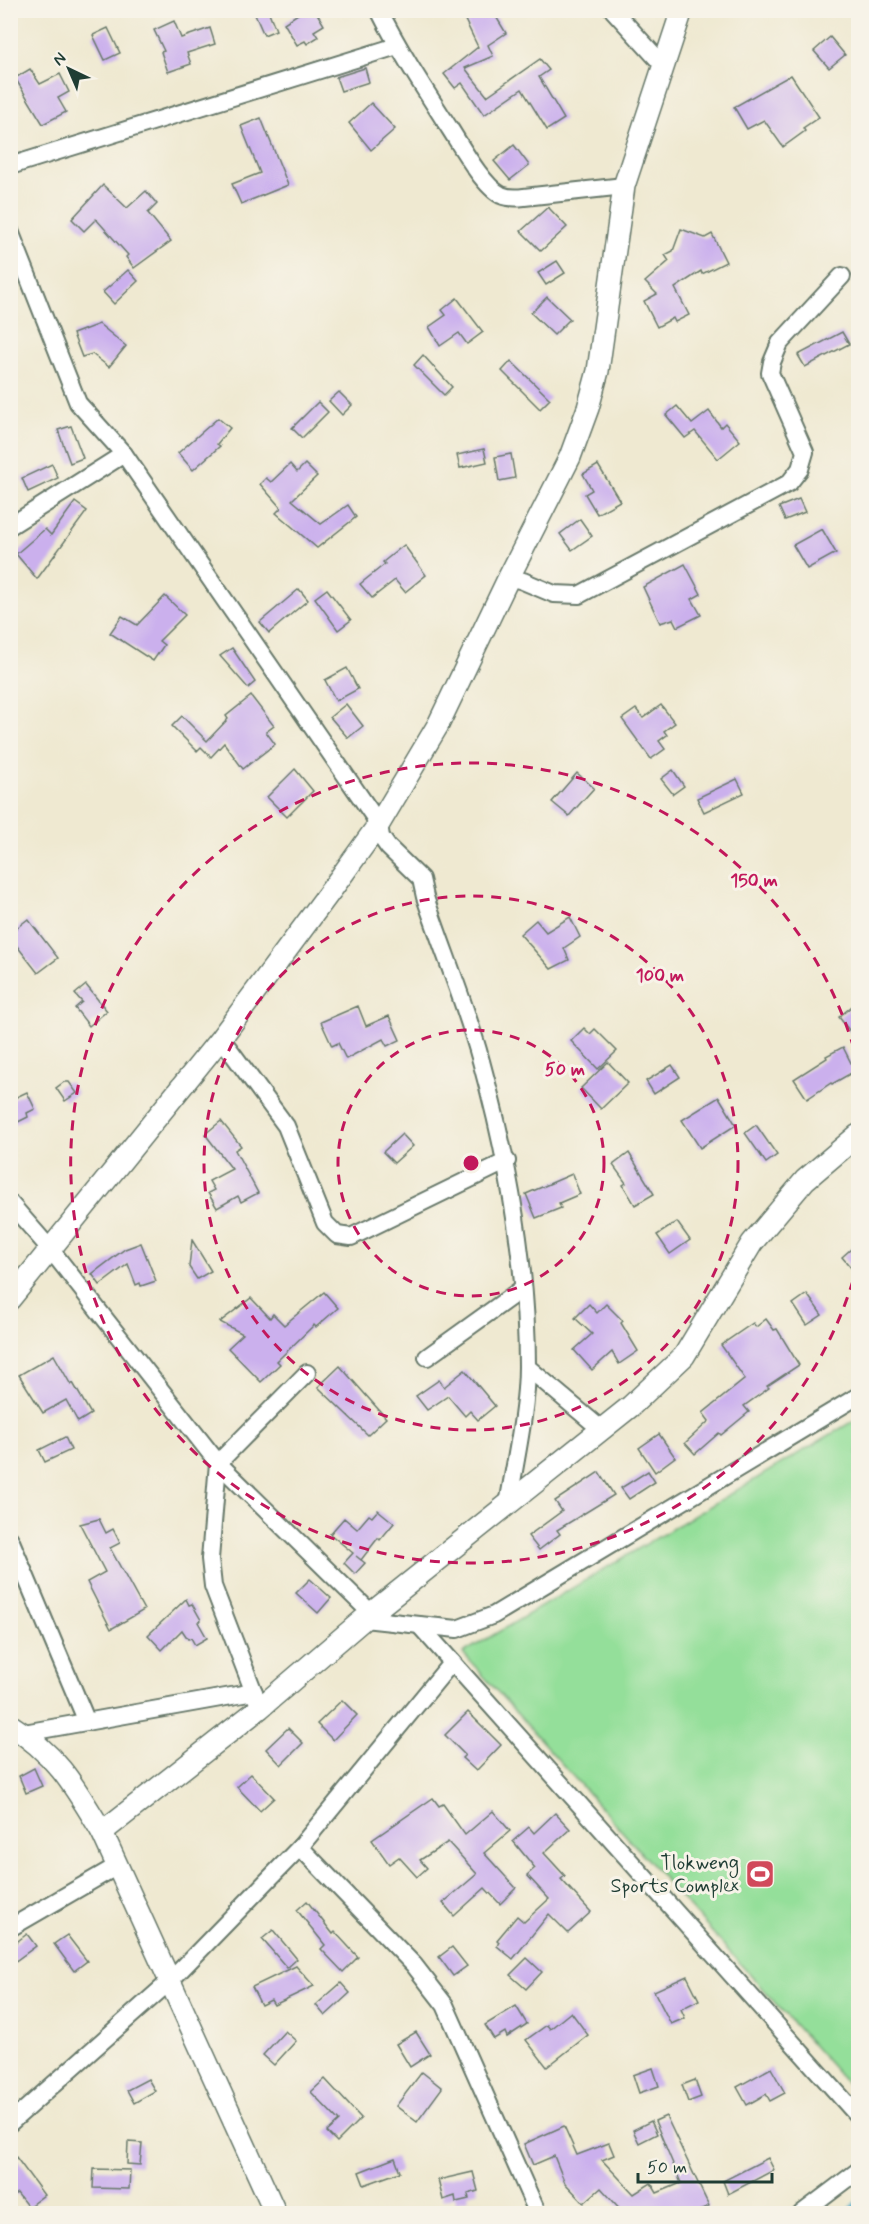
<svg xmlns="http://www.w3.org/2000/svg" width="869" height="2224" viewBox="0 0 869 2224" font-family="Mynerve,sans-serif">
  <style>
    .pitch { fill: #94df9a; stroke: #5a8e67; stroke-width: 1.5 }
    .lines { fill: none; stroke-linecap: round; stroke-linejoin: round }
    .stream { stroke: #4db0cc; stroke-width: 5 }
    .building { fill: #cbb0ed }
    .minor-casing { stroke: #68796b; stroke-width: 20 }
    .tertiary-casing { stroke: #68796b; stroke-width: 24 }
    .minor { stroke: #fff; stroke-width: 16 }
    .tertiary { stroke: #fff; stroke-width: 21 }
    .ring { fill: none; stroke: #c2185b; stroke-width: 3; stroke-dasharray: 10 8 }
    .labels { text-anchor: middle; stroke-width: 6; stroke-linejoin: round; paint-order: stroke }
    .poi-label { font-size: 20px; fill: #1f3d34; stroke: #f7f3e8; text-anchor: end }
    .centre { fill: #c2185b; stroke: #f7f3e8; stroke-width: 3 }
    .ring-label { font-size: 18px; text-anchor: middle; font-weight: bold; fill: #c2185b; stroke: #f7f3e8; stroke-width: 6; stroke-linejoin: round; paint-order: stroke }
  </style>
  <rect width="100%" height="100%" fill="#f7f3e8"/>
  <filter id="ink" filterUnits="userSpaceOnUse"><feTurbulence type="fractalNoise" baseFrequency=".0167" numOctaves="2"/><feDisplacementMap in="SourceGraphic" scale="12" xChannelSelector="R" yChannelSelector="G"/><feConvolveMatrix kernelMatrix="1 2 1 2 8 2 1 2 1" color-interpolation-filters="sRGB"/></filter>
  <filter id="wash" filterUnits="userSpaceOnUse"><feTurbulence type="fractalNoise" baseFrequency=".008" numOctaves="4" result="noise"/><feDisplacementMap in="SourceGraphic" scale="24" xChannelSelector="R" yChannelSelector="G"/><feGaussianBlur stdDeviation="1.35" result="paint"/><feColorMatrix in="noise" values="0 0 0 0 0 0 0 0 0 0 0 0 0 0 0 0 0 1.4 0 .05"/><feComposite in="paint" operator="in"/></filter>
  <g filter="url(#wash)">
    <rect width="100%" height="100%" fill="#efe9d1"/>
    <polygon class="pitch" points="858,1418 858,2096 463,1653"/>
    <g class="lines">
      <polyline class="stream" points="846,2214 858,2202"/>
    </g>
    <g id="blocks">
      <g class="building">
        <polygon points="253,10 268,10 276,30 264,35"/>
        <polygon points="304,10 315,10 324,25 314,31 318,37 307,44 305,41 297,45 284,23"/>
        <polygon points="484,10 492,10 506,33 488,45 493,56 465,68 487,96 540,59 549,70 539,77 564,119 547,130 522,89 484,115 462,83 455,88 444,74 478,47 465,20"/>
        <polygon points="174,21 181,38 210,28 215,44 187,53 191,64 168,72 161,52 164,51 154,30"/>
        <polygon points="108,28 120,53 105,60 93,35"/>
        <polygon points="830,37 845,55 829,68 814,51"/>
        <polygon points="365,68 369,82 341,91 336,77"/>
        <polygon points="30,69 40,84 60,74 69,92 58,98 66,112 43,124 15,78"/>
        <polygon points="791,75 819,117 803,128 805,131 783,147 764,120 747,129 734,107"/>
        <polygon points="371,103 395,129 371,150 349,123"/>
        <polygon points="261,118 288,185 241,204 232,184 260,173 241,126"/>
        <polygon points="514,145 529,165 510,180 494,161"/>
        <polygon points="103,185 127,208 146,191 157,204 148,213 171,241 134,268 126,257 128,255 96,219 84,231 72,219"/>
        <polygon points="548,207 567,227 541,251 521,231"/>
        <polygon points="681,229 705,238 712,234 726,262 702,274 701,271 675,288 689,315 675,322 673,318 657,327 644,301 657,294 645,282 669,261 665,255 673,251"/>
        <polygon points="557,261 565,273 546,285 538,273"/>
        <polygon points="128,270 138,281 114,304 103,292"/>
        <polygon points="547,297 570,319 554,335 531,313"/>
        <polygon points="457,298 483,332 467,344 459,333 440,346 429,327 446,315 442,310"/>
        <polygon points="99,324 126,346 109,367 92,354 82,357 73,334"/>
        <polygon points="842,332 849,344 805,367 798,355"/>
        <polygon points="423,355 452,387 444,395 414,365"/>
        <polygon points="511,361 550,399 540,409 502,371"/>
        <polygon points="339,392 352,405 342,415 329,401"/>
        <polygon points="318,402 328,412 302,438 292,428"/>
        <polygon points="677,406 692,424 709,411 721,427 725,423 740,441 718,459 695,431 685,438 666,415"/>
        <polygon points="218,418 230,428 217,444 220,446 193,470 178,453"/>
        <polygon points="71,426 83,458 70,463 58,430"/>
        <polygon points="484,449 487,462 460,468 457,455"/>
        <polygon points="511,454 515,478 499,481 495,457"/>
        <polygon points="52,464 58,478 28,492 22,478"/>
        <polygon points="290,464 297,472 305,464 317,476 292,500 321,524 348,505 356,517 317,548 276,513 281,508 260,484 266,478 271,482"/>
        <polygon points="598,465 620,501 597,514 585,494 592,490 583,474"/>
        <polygon points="799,499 805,512 785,520 779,507"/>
        <polygon points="75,502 87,511 37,579 16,554 45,529 51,535"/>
        <polygon points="580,519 592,536 572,550 560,534"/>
        <polygon points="822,529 836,553 807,569 793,545"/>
        <polygon points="404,545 426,575 405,592 395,580 372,598 360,584 385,564 383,562"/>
        <polygon points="685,564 701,594 692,599 701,615 677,627 673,619 660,623 643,587"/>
        <polygon points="299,589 308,600 269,633 260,622"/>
        <polygon points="327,589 351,620 338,630 315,598"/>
        <polygon points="165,596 185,615 159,641 164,645 153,661 110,633 122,616 137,625"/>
        <polygon points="232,648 255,682 248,688 220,656"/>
        <polygon points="347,668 358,689 336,701 325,680"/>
        <polygon points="251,696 274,726 266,732 275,744 243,769 224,743 211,757 201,747 197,751 172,726 182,716 207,741 228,719 226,716"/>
        <polygon points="346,704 363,726 348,738 330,717"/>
        <polygon points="661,705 675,723 664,731 667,735 659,741 665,749 651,759 622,719 636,709 643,718"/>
        <polygon points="295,769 313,791 287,817 267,797"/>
        <polygon points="673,770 684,786 673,794 661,779"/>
        <polygon points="577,773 594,788 569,816 552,802"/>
        <polygon points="737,779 744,793 704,812 697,798"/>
        <polygon points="570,917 580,937 564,948 569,960 551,969 520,934 536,920 546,932"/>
        <polygon points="28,919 58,958 38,973 10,937 10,933"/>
        <polygon points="86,985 107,1011 89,1026 75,1008 82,1002 75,994"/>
        <polygon points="858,1001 858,1042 839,1017"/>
        <polygon points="358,1006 366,1026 389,1016 400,1040 387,1046 383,1039 346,1059 338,1043 332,1046 321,1022"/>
        <polygon points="584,1028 590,1034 595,1029 617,1051 598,1069 571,1041"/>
        <polygon points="843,1047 855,1071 832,1084 831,1083 807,1099 794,1079 827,1058 826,1056"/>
        <polygon points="608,1062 628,1083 601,1109 581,1088"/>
        <polygon points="672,1065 680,1077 654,1094 646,1081"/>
        <polygon points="64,1082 69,1082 77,1093 65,1101 56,1088"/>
        <polygon points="27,1092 35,1109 27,1113 28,1117 10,1126 10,1100"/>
        <polygon points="719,1097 736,1125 700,1148 682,1120"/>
        <polygon points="221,1121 241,1146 235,1150 258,1193 241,1202 238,1196 217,1208 208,1193 214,1190 209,1181 232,1169 205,1134"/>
        <polygon points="756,1125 777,1155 766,1163 745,1133"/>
        <polygon points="402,1134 413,1146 394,1163 383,1152"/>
        <polygon points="629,1153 654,1194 635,1205 623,1185 626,1183 613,1165"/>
        <polygon points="572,1174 580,1194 559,1203 561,1208 536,1218 526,1194"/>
        <polygon points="677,1222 690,1240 670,1254 657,1235"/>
        <polygon points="192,1240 211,1271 197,1279 189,1267"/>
        <polygon points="141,1243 156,1281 141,1286 140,1283 136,1285 128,1264 100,1285 92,1274 125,1249"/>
        <polygon points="858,1243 858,1276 842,1257"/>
        <polygon points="324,1292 338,1308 316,1327 314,1325 277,1361 280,1364 261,1382 228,1348 243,1334 220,1322 251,1298 270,1318 273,1314 284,1325"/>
        <polygon points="807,1294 822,1315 807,1325 793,1304"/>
        <polygon points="589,1304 597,1313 606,1304 623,1321 621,1323 638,1351 619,1364 612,1352 592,1370 574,1350 592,1334 575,1318"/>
        <polygon points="766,1319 774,1330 777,1329 799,1365 767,1386 769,1388 744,1406 749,1412 721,1435 719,1433 695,1454 685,1443 709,1421 703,1413 745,1379 721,1345 753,1323 756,1327"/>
        <polygon points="54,1355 71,1385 73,1383 91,1414 78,1422 66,1400 43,1413 19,1375"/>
        <polygon points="340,1366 386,1418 368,1435 318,1387"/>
        <polygon points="465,1370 495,1406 478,1420 470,1411 465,1416 448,1396 427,1410 416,1396 439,1380 444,1387"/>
        <polygon points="659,1434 675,1457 655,1472 639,1448"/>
        <polygon points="65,1437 71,1450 45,1462 39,1450"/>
        <polygon points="648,1471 655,1482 629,1499 621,1488"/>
        <polygon points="599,1472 614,1495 557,1530 560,1534 539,1550 528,1536 562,1511 555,1501"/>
        <polygon points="378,1510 394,1523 380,1540 378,1538 361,1560 356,1556 365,1563 355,1574 344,1563 353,1553 330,1534 344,1518 357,1529 369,1515 372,1517"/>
        <polygon points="99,1519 106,1533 113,1529 120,1543 110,1548 144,1610 111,1629 87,1582 105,1572 80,1524"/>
        <polygon points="310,1579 331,1598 318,1613 296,1593"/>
        <polygon points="186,1599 189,1605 192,1604 201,1620 198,1622 207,1638 195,1645 191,1638 188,1639 182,1630 162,1650 148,1635"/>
        <polygon points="342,1700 357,1715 333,1740 317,1724"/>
        <polygon points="468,1712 501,1745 476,1771 462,1758 465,1755 445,1735"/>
        <polygon points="288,1728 303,1743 281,1765 266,1749"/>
        <polygon points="34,1768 42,1786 26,1793 19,1776"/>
        <polygon points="251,1774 274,1798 260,1811 237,1787"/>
        <polygon points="433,1798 439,1806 443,1804 465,1835 493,1811 510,1831 484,1853 516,1888 500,1904 485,1888 454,1916 443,1903 477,1874 448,1842 420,1860 427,1868 417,1877 399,1857 389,1864 372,1840"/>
        <polygon points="555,1813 570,1829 544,1853 565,1876 561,1879 591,1912 568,1933 549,1914 513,1959 497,1946 499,1942 497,1940 517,1916 524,1922 549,1899 527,1875 535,1868 513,1841 529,1827 534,1833"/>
        <polygon points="307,1901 333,1934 335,1932 358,1957 343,1972 321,1949 325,1945 297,1910"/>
        <polygon points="273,1930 297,1959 287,1968 262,1939"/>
        <polygon points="27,1934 36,1946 10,1965 10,1947"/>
        <polygon points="67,1935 87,1961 74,1971 54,1944"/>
        <polygon points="452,1947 467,1966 453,1976 439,1957"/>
        <polygon points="527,1958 542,1972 526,1989 510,1975"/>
        <polygon points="296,1966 314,1986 274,2005 271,2000 261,2005 252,1987"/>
        <polygon points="687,1976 699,2000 681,2009 685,2018 671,2024 654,1991"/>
        <polygon points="341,1983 350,1993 325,2016 316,2005"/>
        <polygon points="516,2006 527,2024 507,2037 505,2032 494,2039 485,2025"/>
        <polygon points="571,2012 588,2035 547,2067 526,2040 547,2025 550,2029"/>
        <polygon points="285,2031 296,2041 274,2065 263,2055"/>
        <polygon points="416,2032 430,2054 410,2067 396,2044"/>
        <polygon points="653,2068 659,2086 639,2093 633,2075"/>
        <polygon points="771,2068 785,2093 770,2101 766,2094 747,2105 737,2087"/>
        <polygon points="422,2072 442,2088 417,2122 396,2106"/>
        <polygon points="148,2079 155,2091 134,2103 127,2090"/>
        <polygon points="325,2079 361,2118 337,2142 327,2132 339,2121 311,2092"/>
        <polygon points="695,2080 701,2097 688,2102 682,2085"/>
        <polygon points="666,2116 709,2206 693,2214 625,2214 601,2188 584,2203 565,2183 554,2156 533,2165 524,2144 564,2126 577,2155 609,2143 614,2155 602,2160 634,2194 651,2183 657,2193 681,2183 655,2121"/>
        <polygon points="651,2121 657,2134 639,2143 633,2130"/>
        <polygon points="128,2142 142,2143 140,2165 127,2164"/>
        <polygon points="10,2149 44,2195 28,2207 17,2193 10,2198"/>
        <polygon points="395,2158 400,2172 364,2185 359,2172"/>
        <polygon points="768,2158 774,2170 728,2194 723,2181"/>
        <polygon points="94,2169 130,2170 129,2189 93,2188"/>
        <polygon points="473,2172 478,2191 468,2194 469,2199 456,2202 455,2196 443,2200 438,2180"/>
      </g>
    </g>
  </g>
  <g filter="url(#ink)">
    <use href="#blocks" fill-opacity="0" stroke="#68796b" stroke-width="1.5"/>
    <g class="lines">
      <g class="minor-casing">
        <g id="minor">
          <path d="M379 10C400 52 425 90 450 129 461 146 483 186 501 195 508 198 516 198 524 197L624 186"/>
          <polyline points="613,10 663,65"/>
          <polyline points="10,166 397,46"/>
          <path d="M10 231 78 403 124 454 379 824 381 837 388 847 421 879 425 897C443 951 466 1005 481 1061 508 1159 527 1263 527 1366 527 1409 515 1462 508 1505"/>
          <polyline points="10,526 124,454"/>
          <polyline points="509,577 523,581 554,594 579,595 789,483 800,469 805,452 770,373 772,362 780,343 842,276"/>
          <polyline points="221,1038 286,1126 325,1223 337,1235 351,1237 507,1161"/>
          <polyline points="10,1203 51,1250 218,1463 371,1613"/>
          <polyline points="427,1357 523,1288"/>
          <polyline points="527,1367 602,1430"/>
          <polyline points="10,1539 87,1722"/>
          <polyline points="364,1619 457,1629 494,1615 858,1396"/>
          <polyline points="419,1625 858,2116"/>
          <polyline points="260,1708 213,1586 210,1559 218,1463 307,1373"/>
          <polyline points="24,1733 254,1692"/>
          <polyline points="300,1847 414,1965 445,2005 538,2214"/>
          <polyline points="10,1928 117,1866"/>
          <polyline points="10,2123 169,1982 300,1847 452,1662"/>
          <polyline points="801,2214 858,2171"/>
        </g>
      </g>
      <g class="tertiary-casing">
        <g id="tertiary">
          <polyline points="10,1299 221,1038 332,889 379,824 438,725 509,577 570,457 588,408 598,371 624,186 682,10"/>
          <path d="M10 1725C57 1754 75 1787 102 1832L276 2214"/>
          <polyline points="102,1832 260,1708 364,1619 631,1406 684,1356 752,1243 805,1180 858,1135"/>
        </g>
      </g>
      <use href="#minor" class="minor"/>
      <use href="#tertiary" class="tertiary"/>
    </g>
  </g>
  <g class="ring">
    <circle cx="471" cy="1163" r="133"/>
    <circle cx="471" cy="1163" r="267"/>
    <path d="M858 1263A400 400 0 1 1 858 1063"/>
  </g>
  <defs>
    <g id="stadium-square" transform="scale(1.5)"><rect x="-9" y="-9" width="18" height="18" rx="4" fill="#d1495b" stroke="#f7f3e8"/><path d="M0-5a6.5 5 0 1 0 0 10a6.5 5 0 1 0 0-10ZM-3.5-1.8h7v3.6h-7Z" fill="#fff"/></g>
  </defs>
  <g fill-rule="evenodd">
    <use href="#stadium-square" x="760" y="1874"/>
  </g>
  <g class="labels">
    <g class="poi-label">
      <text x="739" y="1869">Tlokweng<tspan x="739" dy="23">Sports Complex</tspan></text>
    </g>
  </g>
  <circle cx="471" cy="1163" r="9" class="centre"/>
  <g class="ring-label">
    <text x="754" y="886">150 m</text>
    <text x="660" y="981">100 m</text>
    <text x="565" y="1075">50 m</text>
  </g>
  <rect width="869" height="2224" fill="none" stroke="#f7f3e8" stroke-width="36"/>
  <g transform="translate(69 69) rotate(316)" stroke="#f7f3e8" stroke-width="4.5" paint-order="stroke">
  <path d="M0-4.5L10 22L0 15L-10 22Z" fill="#1f3d34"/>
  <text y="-9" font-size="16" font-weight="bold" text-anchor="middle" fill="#1f3d34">N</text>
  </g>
  <path d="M638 2173v9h134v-9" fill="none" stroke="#1f3d34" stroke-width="3"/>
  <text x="647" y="2173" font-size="18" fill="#1f3d34" stroke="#f7f3e8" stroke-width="4.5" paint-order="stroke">50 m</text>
</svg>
